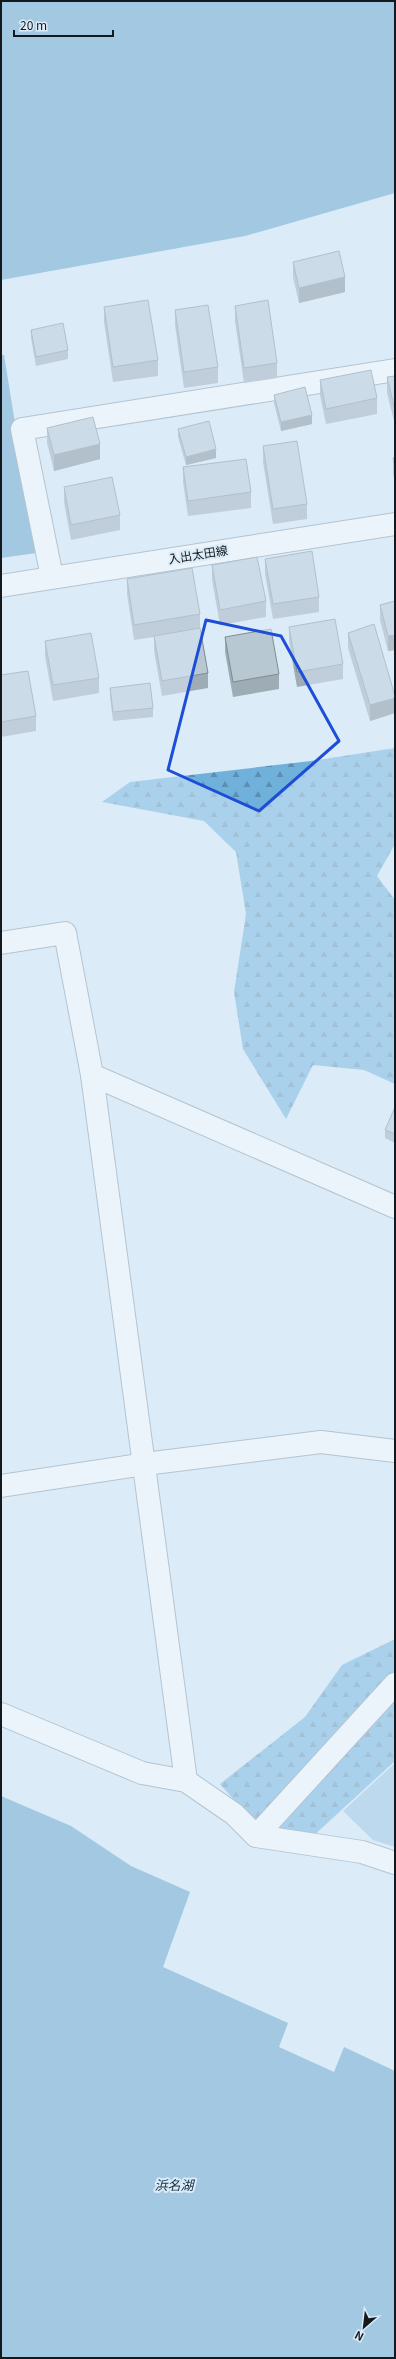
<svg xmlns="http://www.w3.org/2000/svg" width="396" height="2359" viewBox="0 0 396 2359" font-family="Georgia,'Noto Sans JP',serif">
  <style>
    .forest { fill: url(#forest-firs) }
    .park { fill: #98c3e1 }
    .water { fill: #5d9ec8 }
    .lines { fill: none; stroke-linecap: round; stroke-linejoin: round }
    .street-casing { stroke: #85949f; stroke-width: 24 }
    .secondary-casing { stroke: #85949f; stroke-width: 24 }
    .street { stroke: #fff; stroke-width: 22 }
    .secondary { stroke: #fff; stroke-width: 22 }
    .wall { fill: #9eacb5 }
    .shaded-wall { fill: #818c94 }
    .building { fill: #b8c8d3; stroke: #818c94 }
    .marked { fill: none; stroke: #1d4ed8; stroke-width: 3; stroke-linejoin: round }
    .labels { text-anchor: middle; stroke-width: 4; stroke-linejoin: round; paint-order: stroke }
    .street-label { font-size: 12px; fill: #14191d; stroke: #dbebf7 }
    .water-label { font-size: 13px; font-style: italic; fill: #143144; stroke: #dbebf7 }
  </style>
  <defs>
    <pattern id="forest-firs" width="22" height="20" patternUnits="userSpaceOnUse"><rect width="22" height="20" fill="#70b1dc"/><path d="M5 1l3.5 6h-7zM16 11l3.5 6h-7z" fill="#5b8fb2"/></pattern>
  </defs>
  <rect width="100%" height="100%" fill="#dbebf7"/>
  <g class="forest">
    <polygon points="395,748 395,844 377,876 395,900 395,1084 364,1070 313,1065 286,1119 243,1049 234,992 246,914 236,852 204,821 102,802 130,782 311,761"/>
    <polygon points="395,1639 395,1761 311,1838 263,1833 220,1784 305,1717 342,1665"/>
  </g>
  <polygon class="park" points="395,1763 395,1847 373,1840 343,1811"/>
  <g class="water">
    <polygon points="1,1 395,1 395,193 245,236 1,280"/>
    <polygon points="1,355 4,355 36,553 1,558"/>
    <polygon points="1,1796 71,1826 131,1866 190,1892 163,1967 288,2023 279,2047 334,2072 344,2047 395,2071 395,2358 1,2358"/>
  </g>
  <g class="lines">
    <g class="street-casing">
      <g id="street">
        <polyline points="52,577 22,429 395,370"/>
        <polyline points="1,943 65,933 92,1075 186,1781"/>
        <polyline points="92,1075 395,1207"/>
        <polyline points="1,1486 145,1464 321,1442 395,1451"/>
        <polyline points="1,1714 142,1773 186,1781 234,1814 256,1836 362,1852 395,1863"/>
        <polyline points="256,1836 395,1684"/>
      </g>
    </g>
    <g class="secondary-casing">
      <polyline id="secondary" points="1,586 395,524"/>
    </g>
    <use href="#street" class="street"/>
    <use href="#secondary" class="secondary"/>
  </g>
  <g class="wall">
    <polygon points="293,262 345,292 299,303 293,277"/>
    <polygon points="235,306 277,363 277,378 244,383 235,321"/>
    <polygon points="104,307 158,360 158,376 113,382 104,322"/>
    <polygon points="175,310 218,367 218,383 184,388 175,325"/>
    <polygon points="31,330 68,350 68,359 36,366 31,338"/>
    <polygon points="395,376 395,425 387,393 387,377"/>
    <polygon points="320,380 377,398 377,414 326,424 320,395"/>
    <polygon points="274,395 312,424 281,431 274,403"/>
    <polygon points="47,428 100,459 54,471 47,443"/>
    <polygon points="178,429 216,458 186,465 178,437"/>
    <polygon points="263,446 307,504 307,519 273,524 263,462"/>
    <polygon points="395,457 395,484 393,473 393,458"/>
    <polygon points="183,467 251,492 251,508 188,516 183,482"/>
    <polygon points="64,487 120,515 120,530 71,540 64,502"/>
    <polygon points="265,559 319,597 319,612 273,619 265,574"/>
    <polygon points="212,565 266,601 266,617 220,625 212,580"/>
    <polygon points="127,579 200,614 200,628 208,673 208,688 162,696 154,651 154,637 134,640 127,594"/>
    <polygon points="395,601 395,650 388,651 380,620 380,605"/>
    <polygon points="289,627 343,664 343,679 297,687 289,642"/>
    <polygon points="348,633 395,696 395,713 370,721 348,648"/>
    <polygon points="225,637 279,674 279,689 233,697 225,652"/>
    <polygon points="45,641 99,678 99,693 53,701 45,656"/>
    <polygon points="1,675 36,716 36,731 1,737"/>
    <polygon points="110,688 153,708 153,717 113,721 110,697"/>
    <polygon points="395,1107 395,1143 385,1138 385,1130"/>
  </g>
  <g class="shaded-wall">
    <polygon points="345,277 345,292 299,303 299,288"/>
    <polygon points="312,415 312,424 281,431 281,422"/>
    <polygon points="100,444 100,459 54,471 54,455"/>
    <polygon points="216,449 216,458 186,465 186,457"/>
    <polygon points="395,635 395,650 388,651 388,636"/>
    <polygon points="395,698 395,713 370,721 370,705"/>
  </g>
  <g class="building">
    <polygon points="339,251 345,277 299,288 293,262"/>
    <polygon points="148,300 158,360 113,367 104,307"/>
    <polygon points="268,300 277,363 244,368 235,306"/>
    <polygon points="208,305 218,367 184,372 175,310"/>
    <polygon points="63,323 68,350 36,357 31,330"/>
    <polygon points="371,370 377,398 326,409 320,380"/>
    <polygon points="395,376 395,410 387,377"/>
    <polygon points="305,387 312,415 281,422 274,395"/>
    <polygon points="93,417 100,444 54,455 47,428"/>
    <polygon points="209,421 216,449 186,457 178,429"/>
    <polygon points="297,441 307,504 273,509 263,446"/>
    <polygon points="395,457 395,469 393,458"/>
    <polygon points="246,459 251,492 188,501 183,467"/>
    <polygon points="112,477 120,515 71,525 64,487"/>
    <polygon points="312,551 319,597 273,604 265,559"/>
    <polygon points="257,557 266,601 220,610 212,565"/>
    <polygon points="192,568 200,614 134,625 127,579"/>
    <polygon points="395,601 395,635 388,636 380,605"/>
    <polygon points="335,619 343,664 297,672 289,627"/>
    <polygon points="374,624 395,696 395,698 370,705 348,633"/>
    <polygon points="200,628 208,673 162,681 154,636"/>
    <polygon points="271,629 279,674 233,682 225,637"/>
    <polygon points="91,633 99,678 53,685 45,641"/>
    <polygon points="28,671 36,716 1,722 1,675"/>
    <polygon points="150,683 153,708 113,712 110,688"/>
    <polygon points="395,1107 395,1134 385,1130"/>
  </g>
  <path d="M0 0H396V2359H0ZM206 620 281 636 339 741 259 811 168 770Z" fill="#dbebf7" fill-opacity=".55" fill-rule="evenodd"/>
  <path class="marked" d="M206 620 281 636 339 741 259 811 168 770Z"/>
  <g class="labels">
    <g class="street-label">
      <text transform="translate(198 555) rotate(-9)" y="4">入出太田線</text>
    </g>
    <g class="water-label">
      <text x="174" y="2190">浜名湖</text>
    </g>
  </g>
  <rect width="396" height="2359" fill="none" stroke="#14191d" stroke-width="4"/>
  <g transform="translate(364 2327) rotate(208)" stroke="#dbebf7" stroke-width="3" paint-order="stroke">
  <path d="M0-3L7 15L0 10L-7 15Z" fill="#14191d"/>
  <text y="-6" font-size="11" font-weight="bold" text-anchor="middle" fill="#14191d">N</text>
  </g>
  <path d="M14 30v6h99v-6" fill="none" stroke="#14191d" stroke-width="2"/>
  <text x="20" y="30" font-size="12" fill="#14191d" stroke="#dbebf7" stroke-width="3" paint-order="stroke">20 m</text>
</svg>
